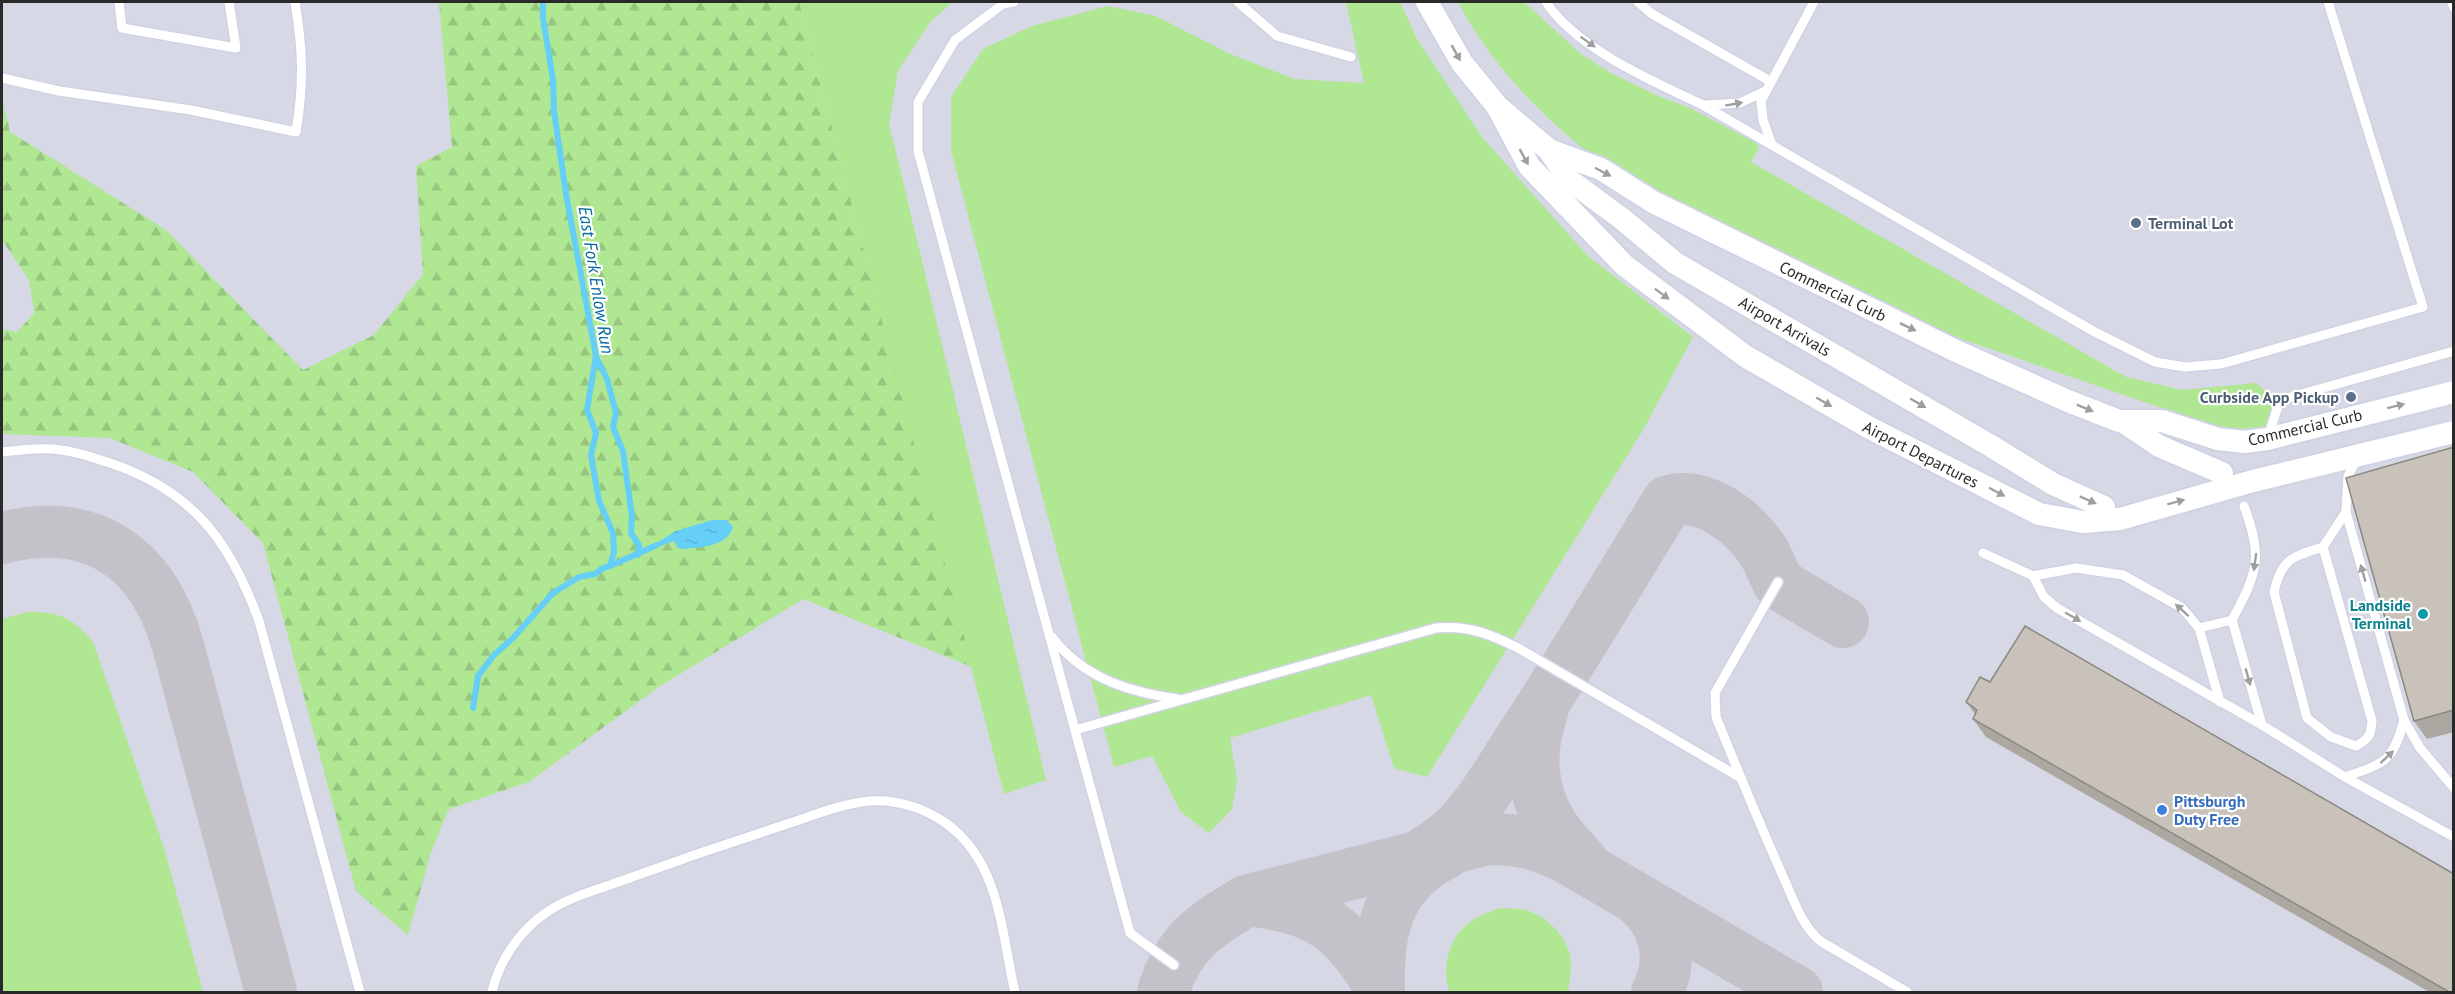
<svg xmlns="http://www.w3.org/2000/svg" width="2455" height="994" viewBox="0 0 2455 994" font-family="'PT Sans',sans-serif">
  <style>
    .airport { fill: #d6d8e5 }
    .grass { fill: #afe792 }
    .forest { fill: url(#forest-firs) }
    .water { fill: url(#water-ripples) }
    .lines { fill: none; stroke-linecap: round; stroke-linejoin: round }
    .stream { stroke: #65cff7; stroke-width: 6 }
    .taxiway { stroke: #c4c2c8; stroke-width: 52 }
    .service-casing { stroke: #cfd3e3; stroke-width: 12 }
    .tertiary-casing { stroke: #cfd3e3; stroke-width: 26 }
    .service { stroke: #fff; stroke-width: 9 }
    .tertiary { stroke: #fff; stroke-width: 22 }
    .wall { fill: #aca7a0 }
    .building { fill: #c8c2ba; stroke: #8c8882; stroke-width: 1.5 }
    .oneway { fill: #9f9f9f }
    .service-dot { fill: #5c6f8a; stroke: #fff; stroke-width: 2 }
    .culture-dot { fill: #0f9aa8; stroke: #fff; stroke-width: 2 }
    .shop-dot { fill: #3f7fe0; stroke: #fff; stroke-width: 2 }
    .labels { text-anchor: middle; stroke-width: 4.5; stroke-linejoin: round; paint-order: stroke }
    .service-label { font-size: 16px; font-weight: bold; fill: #4e5e75; stroke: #fff; text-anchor: start }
    .street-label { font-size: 16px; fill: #292929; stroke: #fff }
    .culture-label { font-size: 16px; font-weight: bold; fill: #0d838f; stroke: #fff; text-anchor: end }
    .shop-label { font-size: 16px; font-weight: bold; fill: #366cbe; stroke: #fff; text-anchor: start }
    .water-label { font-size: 18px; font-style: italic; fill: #046ba2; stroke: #fff }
  </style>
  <defs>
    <pattern id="forest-firs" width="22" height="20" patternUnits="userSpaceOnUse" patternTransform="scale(1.5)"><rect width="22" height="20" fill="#afe792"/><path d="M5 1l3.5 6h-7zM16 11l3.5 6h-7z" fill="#97c67e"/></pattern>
    <pattern id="water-ripples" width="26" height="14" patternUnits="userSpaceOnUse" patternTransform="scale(1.5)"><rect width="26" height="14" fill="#65cff7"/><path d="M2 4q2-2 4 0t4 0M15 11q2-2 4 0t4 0" fill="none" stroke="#58b2d4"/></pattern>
  </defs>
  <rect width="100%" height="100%" fill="#ede5da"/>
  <rect class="airport" x="2" y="2" width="2451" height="990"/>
  <g class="grass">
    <polygon points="799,2 953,2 931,21 898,71 889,123 1046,780 1004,794"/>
    <polygon points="1346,2 1400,2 1417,39 1482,137 1588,256 1693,337 1643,430 1427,777 1394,768 1371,695 1230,738 1237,780 1232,809 1209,833 1181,812 1152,756 1114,767 951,151 951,97 983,49 1032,26 1108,6 1156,16 1228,53 1294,79 1364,83"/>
    <path d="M1458 2H1524L1581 54 1609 72 1656 95 1690 108 1758 144 1759 148 1751 162 2126 377 2182 390 2256 383 2275 399 2266 429 2249 431 2223 429 1958 338 1885 307 1609 169C1548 123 1494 70 1458 2Z"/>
    <path d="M28 612C60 611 75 619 94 644L165 851 203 992H2V619Z"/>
    <path d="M1502 908C1509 909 1518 908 1525 910 1548 916 1571 940 1571 964 1571 974 1569 983 1568 992H1450C1441 973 1448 942 1464 927 1473 918 1489 911 1502 908Z"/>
  </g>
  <polygon class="forest" points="439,2 799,2 972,667 803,599 657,688 529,782 449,809 431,852 408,935 356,891 263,543 193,472 110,438 2,434 2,329 17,332 34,313 29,280 2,240 2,96 10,132 166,230 303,370 374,335 423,274 416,166 452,147"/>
  <path class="water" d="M712 520H727L733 527C727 547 701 547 684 549L678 548 674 541 658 547 657 545 658 542 676 531Z"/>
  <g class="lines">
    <g class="stream">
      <polyline points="596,357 607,379 616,413 613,427 623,451 632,517 631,533 639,545 638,555"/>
      <polyline points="610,566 657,545"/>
      <polyline points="473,708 478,676 494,655 513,638 553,593 579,577 595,574 603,568 610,566 614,552 613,533 599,501 591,455 596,433 587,410 596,356 566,194 554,111 553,80 543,18 543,2"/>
    </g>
    <g class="taxiway">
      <path d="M2 538C93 515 153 558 178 646L271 992"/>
      <path d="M1542 713C1529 749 1530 791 1552 825 1560 839 1574 851 1584 864"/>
      <path d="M1425 852C1471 827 1495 777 1523 735 1574 658 1620 579 1668 501 1705 491 1744 522 1763 551 1770 562 1773 574 1780 585L1843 622"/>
      <path d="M1253 901C1319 908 1347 930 1379 986 1377 927 1390 881 1446 853"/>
      <path d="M1639 901C1665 923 1674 961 1657 992"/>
      <path d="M1163 992C1178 943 1204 926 1246 901L1483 840C1515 837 1540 844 1569 859L1797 992"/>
    </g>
    <g class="service-casing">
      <g id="service">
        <polyline points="119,2 122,28 236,48 229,2"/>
        <polyline points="1014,2 1003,4 955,40 918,102 918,151 1130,933 1174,965"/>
        <polyline points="1238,2 1277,36 1351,57"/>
        <path d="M1546 2C1576 48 1652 81 1701 104L2093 331 2155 362 2185 367 2221 364 2423 307 2328 2"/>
        <polyline points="1638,2 1652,14 1770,81"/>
        <polyline points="2452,2 2454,8"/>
        <path d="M2 78 59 91 191 110 296 132C304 83 303 51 295 2"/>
        <polyline points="1706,105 1740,103 1765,91"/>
        <polyline points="1772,145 1763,120 1761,101 1814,2"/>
        <polyline points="2268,437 2280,400 2454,351"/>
        <path d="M2 452C21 450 42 447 61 450 78 452 94 458 110 463 193 491 230 541 259 621L360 992"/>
        <path d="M2244 506C2263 558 2258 572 2232 620L2262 725 2345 777C2385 763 2393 762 2404 720L2346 512 2348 476 2356 461"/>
        <path d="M2323 547 2372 721C2371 735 2369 739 2356 746L2331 737 2307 718 2274 592C2282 558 2292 557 2323 547Z"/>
        <polyline points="2323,547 2346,512"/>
        <polyline points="1983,553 2033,576 2044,597 2057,608 2262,725"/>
        <polyline points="2033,576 2076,568 2123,575 2182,608 2199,628 2232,620"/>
        <polyline points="2199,628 2220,702"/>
        <path d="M1052 637C1083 678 1129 692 1178 699"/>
        <polyline points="2404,720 2420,748 2454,788"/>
        <path d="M1075 730 1436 628C1468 625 1490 634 1518 648L1741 778 1716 717 1715 693 1778 582"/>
        <polyline points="2345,777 2454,837"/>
        <path d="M1741 778C1755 812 1770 847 1785 881 1795 903 1802 925 1820 941L1907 992"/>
        <path d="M492 992C499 961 520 930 547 912 566 899 589 892 610 885 640 874 670 864 700 853 733 842 766 831 799 820 822 812 846 803 870 801 896 799 925 808 947 824 1001 864 1001 933 1015 992"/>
      </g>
    </g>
    <g class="tertiary-casing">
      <g id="tertiary">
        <polyline points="1427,2 1462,63 1497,106 1549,150 1568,179 1621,218 1675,263 1991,446 2053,484 2104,507"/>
        <polyline points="1497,106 1529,166 1624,265 1745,356 1868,427 2039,514 2083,522 2120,519 2253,481 2454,432"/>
        <polyline points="1549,150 1601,169 1653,202 1692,221 1956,351 2068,401 2119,421 2162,421 2218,439 2245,442 2267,439 2454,392"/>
        <polyline points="2122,421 2159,446 2222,473"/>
      </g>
    </g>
    <use href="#service" class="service"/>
    <use href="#tertiary" class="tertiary"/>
  </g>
  <g class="wall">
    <polygon points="2454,447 2454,732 2427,739 2414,721"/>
    <polygon points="1966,702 2454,993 2431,993 1986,737 1973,719 1975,714"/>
  </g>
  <g class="building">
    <polygon points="2454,447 2454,710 2414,721 2346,478"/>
    <polygon points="2025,626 2454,874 2454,993 2451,993 1973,719 1977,710 1966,702 1980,677 1990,682"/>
  </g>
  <defs><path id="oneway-solid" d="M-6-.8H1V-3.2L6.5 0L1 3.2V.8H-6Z" transform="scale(1.5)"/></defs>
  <g class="oneway">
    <use href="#oneway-solid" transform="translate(1588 42) rotate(35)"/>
    <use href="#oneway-solid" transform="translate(1456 53) rotate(61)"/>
    <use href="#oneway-solid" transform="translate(1734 104) rotate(-10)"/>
    <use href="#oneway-solid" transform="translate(1524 157) rotate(61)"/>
    <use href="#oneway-solid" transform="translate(1603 172) rotate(28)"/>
    <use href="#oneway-solid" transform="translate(1662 294) rotate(37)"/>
    <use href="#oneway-solid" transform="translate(1908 327) rotate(26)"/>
    <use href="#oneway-solid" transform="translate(1824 402) rotate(30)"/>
    <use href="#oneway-solid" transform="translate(1918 403) rotate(30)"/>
    <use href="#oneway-solid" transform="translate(2396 406) rotate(-14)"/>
    <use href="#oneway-solid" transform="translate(2085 408) rotate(22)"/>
    <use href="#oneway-solid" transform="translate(1997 492) rotate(28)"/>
    <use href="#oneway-solid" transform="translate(2088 500) rotate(24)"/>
    <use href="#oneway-solid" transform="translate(2176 502) rotate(-15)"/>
    <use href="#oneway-solid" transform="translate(2255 562) rotate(98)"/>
    <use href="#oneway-solid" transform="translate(2363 573) rotate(-106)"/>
    <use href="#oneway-solid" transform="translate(2182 610) rotate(-138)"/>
    <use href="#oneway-solid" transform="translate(2073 617) rotate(30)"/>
    <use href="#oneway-solid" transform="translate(2248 677) rotate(74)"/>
    <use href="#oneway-solid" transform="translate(2387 757) rotate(-43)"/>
  </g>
  <g class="service-dot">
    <circle cx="2136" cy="223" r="6"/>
    <circle cx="2351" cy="397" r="6"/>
  </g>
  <circle class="culture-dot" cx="2423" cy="614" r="6"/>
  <circle class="shop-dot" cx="2162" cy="810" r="6"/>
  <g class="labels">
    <g class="service-label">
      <text x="2148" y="229">Terminal Lot</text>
      <text x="2339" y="403" text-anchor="end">Curbside App Pickup</text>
    </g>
    <g class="street-label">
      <text transform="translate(1833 291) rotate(26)" y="6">Commercial Curb</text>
      <text transform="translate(1785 326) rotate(30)" y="6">Airport Arrivals</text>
      <text transform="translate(2305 427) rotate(-13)" y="6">Commercial Curb</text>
      <text transform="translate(1921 454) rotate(27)" y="6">Airport Departures</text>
    </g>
    <g class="culture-label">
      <text x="2411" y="611">Landside<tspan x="2411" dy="18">Terminal</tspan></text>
    </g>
    <g class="shop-label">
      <text x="2174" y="807">Pittsburgh<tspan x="2174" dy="18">Duty Free</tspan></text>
    </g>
    <g class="water-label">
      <text transform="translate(596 280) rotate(81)" y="6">East Fork Enlow Run</text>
    </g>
  </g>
  <rect width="2455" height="994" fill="none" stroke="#292929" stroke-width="6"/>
</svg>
